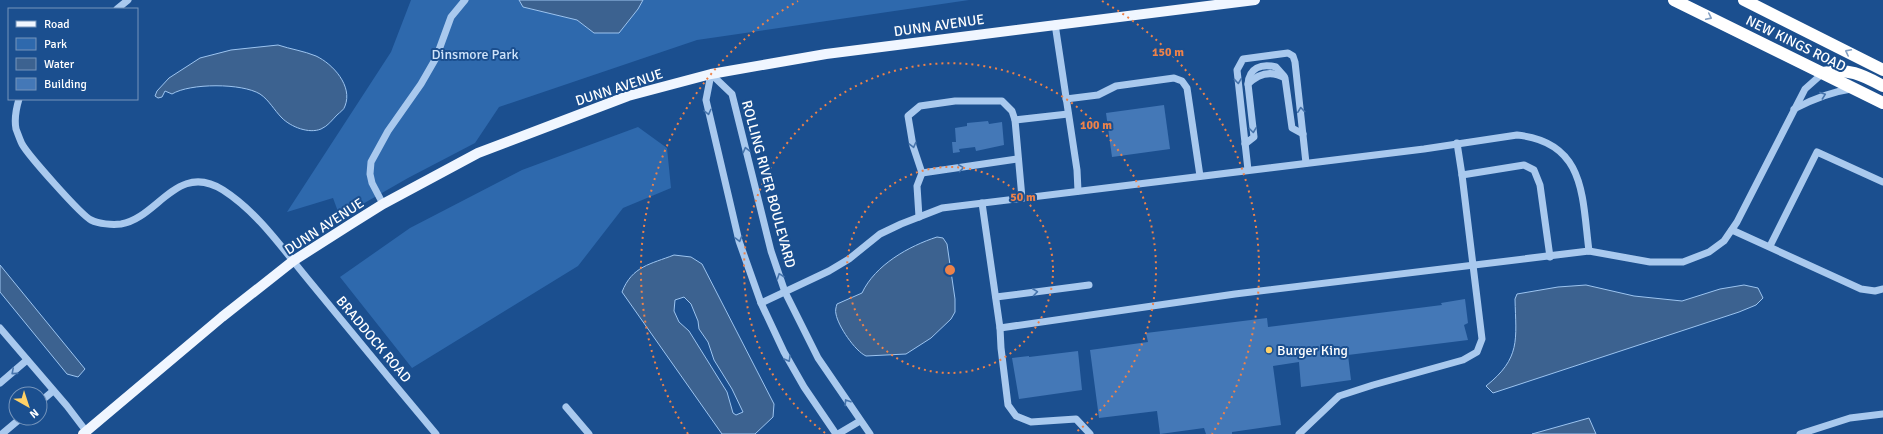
<svg xmlns="http://www.w3.org/2000/svg" width="1883" height="434" viewBox="0 0 1883 434" font-family="Signika,sans-serif">
  <style>
    .green { fill: #2e69ad }
    .water { fill: #3c6290; stroke: #9cc4f0; fill-rule: evenodd }
    .building { fill: #4478b7 }
    .lines { fill: none; stroke-linecap: round; stroke-linejoin: round }
    .minor { stroke: #a9c9ee; stroke-width: 7 }
    .major { stroke: #f0f6ff; stroke-width: 10 }
    .highway { stroke: #fff; stroke-width: 12 }
    .oneway { stroke: #829ec1 }
    .oneway2 { stroke: #4674ac }
    .ring { fill: none; stroke: #ee8249; stroke-width: 2; stroke-dasharray: 2 4 }
    .poi-dot { fill: #ffd166; stroke: #1b4f8f; stroke-width: 1.5 }
    .labels { text-anchor: middle; stroke-width: 4; stroke-linejoin: round; paint-order: stroke }
    .street-label { font-size: 14px; fill: #fff; stroke: #1b4f8f }
    .park-label { font-size: 14px; fill: #cfe3fa; stroke: #1b4f8f }
    .poi-label { font-size: 14px; fill: #fff; stroke: #1b4f8f; text-anchor: start }
    .centre { fill: #ee8249; stroke: #1b4f8f; stroke-width: 2 }
    .ring-label { font-size: 12px; text-anchor: middle; font-weight: bold; fill: #ee8249; stroke: #1b4f8f; stroke-width: 4; stroke-linejoin: round; paint-order: stroke }
  </style>
  <rect width="100%" height="100%" fill="#1b4f8f"/>
  <g class="green">
    <polygon points="411,0 519,0 523,7 577,20 594,33 618,33 638,9 643,0 969,0 697,40 499,107 475,143 408,178 340,217 333,198 287,212 391,52"/>
    <polygon points="638,127 667,148 671,188 623,208 578,266 412,368 340,277 410,228 522,170"/>
  </g>
  <g class="water">
    <polygon points="519,0 643,0 638,9 619,33 594,33 577,20 523,7"/>
    <path d="M278 45C290 49 304 51 316 56 333 64 353 86 345 106 344 110 340 112 337 115 332 120 328 126 321 129 309 134 291 127 282 118 274 110 269 100 260 94 242 83 190 83 172 94L165 91 162 97 158 98 155 96 157 91 169 78 200 58 231 50Z"/>
    <path d="M937 237 943 238 947 244 955 299V312L951 319 931 338 906 354 866 356C855 351 838 326 836 314 835 311 836 307 837 304L862 293C875 265 909 246 937 237Z"/>
    <path d="M674 255 691 257 702 264 774 404 773 417 755 434H722L622 292C632 266 651 264 674 255ZM684 297 691 304 698 321 699 329 708 342 714 360 732 389 743 412 736 415 733 413 727 392 689 331 679 322 674 311 675 300Z"/>
    <polygon points="0,265 85,369 78,377 67,374 0,292"/>
    <path d="M1586 285 1634 296 1682 301 1720 289 1744 285 1758 288 1763 298 1756 305 1739 312 1493 393 1486 386C1521 358 1516 340 1515 299L1517 294 1558 287Z"/>
    <polygon points="1589,418 1596,434 1532,434"/>
  </g>
  <g class="building">
    <polygon points="1164,105 1170,149 1112,157 1106,113"/>
    <polygon points="988,121 989,124 1002,122 1004,145 976,151 975,147 959,149 960,152 953,153 952,142 956,142 955,128 967,126 967,123"/>
    <polygon points="1465,299 1468,323 1464,325 1468,340 1348,355 1351,380 1301,387 1299,362 1273,366 1281,425 1232,432 1232,434 1206,434 1204,428 1160,434 1157,411 1099,418 1090,350 1148,342 1146,333 1267,318 1268,327 1442,305 1441,303"/>
    <polygon points="1078,351 1082,390 1019,399 1012,358 1029,356 1029,357"/>
  </g>
  <g class="lines">
    <g class="minor">
      <polyline points="117,9 128,0"/>
      <polyline points="1055,24 1077,170 1078,191"/>
      <polyline points="711,74 732,94 771,251 785,292 818,358 870,434"/>
      <polyline points="711,74 706,100 739,241 761,303 784,352 804,387 836,434"/>
      <path d="M1248 84C1249 68 1261 63 1276 67L1284 76"/>
      <path d="M19 99C16 109 14 119 16 129 18 134 20 140 22 144 28 155 81 215 91 220 99 224 112 225 121 224 158 218 177 161 223 190 259 213 284 251 311 283 352 333 394 384 436 434"/>
      <polyline points="1066,99 1098,95 1116,86 1174,78 1182,81 1187,88 1200,176"/>
      <path d="M1794 109C1813 99 1830 92 1851 89"/>
      <polyline points="1457,143 1462,175 1524,165 1534,170 1540,185 1550,257"/>
      <path d="M1245 144 1254 137 1248 84C1259 73 1271 70 1285 78L1292 128 1303 134"/>
      <polyline points="1248,170 1237,70 1243,59 1288,53 1293,56 1295,62 1306,163"/>
      <polyline points="922,173 1017,159"/>
      <polyline points="1022,198 1015,120 1068,114"/>
      <polyline points="982,203 1000,328 1001,348 1008,405 1016,416 1031,422 1076,419 1090,434"/>
      <polyline points="383,204 372,183 370,174 371,162 388,131 421,84 436,58 451,17 465,0"/>
      <polyline points="919,217 917,186 922,173 913,146 908,116 920,106 955,101 1002,101 1012,111 1015,120"/>
      <polyline points="1732,230 1861,289 1875,291 1883,289"/>
      <polyline points="1770,246 1817,152 1883,182"/>
      <polyline points="996,297 1089,285"/>
      <path d="M761 303 829 271 849 259 880 234 901 224 942 208 1424 149 1517 135C1586 142 1582 197 1589 251"/>
      <polyline points="0,328 67,406 86,431"/>
      <polyline points="1000,328 1235,294 1589,251 1650,262 1683,262 1709,252 1724,241 1737,222 1805,89 1823,73"/>
      <polyline points="0,383 27,360"/>
      <polyline points="40,402 53,391"/>
      <polyline points="566,407 589,434"/>
      <polyline points="2,434 21,418"/>
      <polyline points="838,434 860,421"/>
      <polyline points="1299,434 1339,396 1373,385 1463,360 1477,352 1482,339 1462,175"/>
      <polyline points="1800,434 1850,418 1883,414"/>
    </g>
    <polyline class="major" points="83,434 222,317 293,261 351,224 383,204 478,153 628,96 711,74 826,54 1255,0"/>
    <g class="highway">
      <polyline points="1674,0 1883,103"/>
      <polyline points="1744,0 1883,70"/>
      <path d="M1823 73C1849 68 1861 74 1883 86"/>
    </g>
  </g>
  <defs><path id="oneway-chevron" d="M-2-3.5L2.5 0L-2 3.5" fill="none" stroke-width="1.6" stroke-linecap="round" stroke-linejoin="round"/></defs>
  <g class="oneway">
    <use href="#oneway-chevron" transform="translate(1709 17) rotate(26)"/>
    <use href="#oneway-chevron" transform="translate(1848 52) rotate(-153)"/>
  </g>
  <g class="oneway2">
    <use href="#oneway-chevron" transform="translate(1238 81) rotate(84)"/>
    <use href="#oneway-chevron" transform="translate(1823 95) rotate(-20)"/>
    <use href="#oneway-chevron" transform="translate(1301 110) rotate(-96)"/>
    <use href="#oneway-chevron" transform="translate(708 112) rotate(77)"/>
    <use href="#oneway-chevron" transform="translate(1253 130) rotate(83)"/>
    <use href="#oneway-chevron" transform="translate(913 145) rotate(76)"/>
    <use href="#oneway-chevron" transform="translate(746 150) rotate(-104)"/>
    <use href="#oneway-chevron" transform="translate(961 168) rotate(-8)"/>
    <use href="#oneway-chevron" transform="translate(739 239) rotate(75)"/>
    <use href="#oneway-chevron" transform="translate(780 276) rotate(-109)"/>
    <use href="#oneway-chevron" transform="translate(1035 292) rotate(-8)"/>
    <use href="#oneway-chevron" transform="translate(788 359) rotate(61)"/>
    <use href="#oneway-chevron" transform="translate(14 372) rotate(139)"/>
    <use href="#oneway-chevron" transform="translate(847 402) rotate(-123)"/>
  </g>
  <g class="ring">
    <circle cx="950" cy="270" r="103"/>
    <path d="M825 433A206 206 0 1 1 1075 433"/>
    <path d="M688 434A309 309 0 0 1 798 1M1102 1A309 309 0 0 1 1212 434"/>
  </g>
  <circle class="poi-dot" cx="1269" cy="350" r="4"/>
  <g class="labels">
    <g class="street-label">
      <text transform="translate(939 25) rotate(-8)" y="5">DUNN AVENUE</text>
      <text transform="translate(1796 43) rotate(26)" y="5">NEW KINGS ROAD</text>
      <text transform="translate(619 87) rotate(-18)" y="5">DUNN AVENUE</text>
      <text transform="translate(769 184) rotate(75)" y="5">ROLLING RIVER BOULEVARD</text>
      <text transform="translate(324 226) rotate(-33)" y="5">DUNN AVENUE</text>
      <text transform="translate(374 339) rotate(50)" y="5">BRADDOCK ROAD</text>
    </g>
    <g class="park-label">
      <text x="475" y="59">Dinsmore Park</text>
    </g>
    <g class="poi-label">
      <text x="1277" y="355">Burger King</text>
    </g>
  </g>
  <circle cx="950" cy="270" r="6" class="centre"/>
  <g class="ring-label">
    <text x="1168" y="56">150 m</text>
    <text x="1096" y="129">100 m</text>
    <text x="1023" y="201">50 m</text>
  </g>
  <rect x="8" y="8" width="130" height="92" fill="#1b4f8f" stroke="#7695bc"/>
  <rect x="16" y="21" width="20" height="6" fill="#f0f6ff" stroke="#7695bc"/>
  <text x="44" y="28" font-size="12" fill="#ffffff">Road</text>
  <rect x="16" y="38" width="20" height="12" fill="#2e69ad" stroke="#7695bc"/>
  <text x="44" y="48" font-size="12" fill="#ffffff">Park</text>
  <rect x="16" y="58" width="20" height="12" fill="#3c6290" stroke="#7695bc"/>
  <text x="44" y="68" font-size="12" fill="#ffffff">Water</text>
  <rect x="16" y="78" width="20" height="12" fill="#4478b7" stroke="#7695bc"/>
  <text x="44" y="88" font-size="12" fill="#ffffff">Building</text>
  <g transform="translate(28 406) rotate(141)"><circle r="19" fill="#1b4f8f" stroke="#7695bc"/>
  <path d="M0-3L7 15L0 10L-7 15Z" fill="#ffd166"/>
  <text y="-6" font-size="11" font-weight="bold" text-anchor="middle" fill="#ffffff">N</text>
  </g>
</svg>
